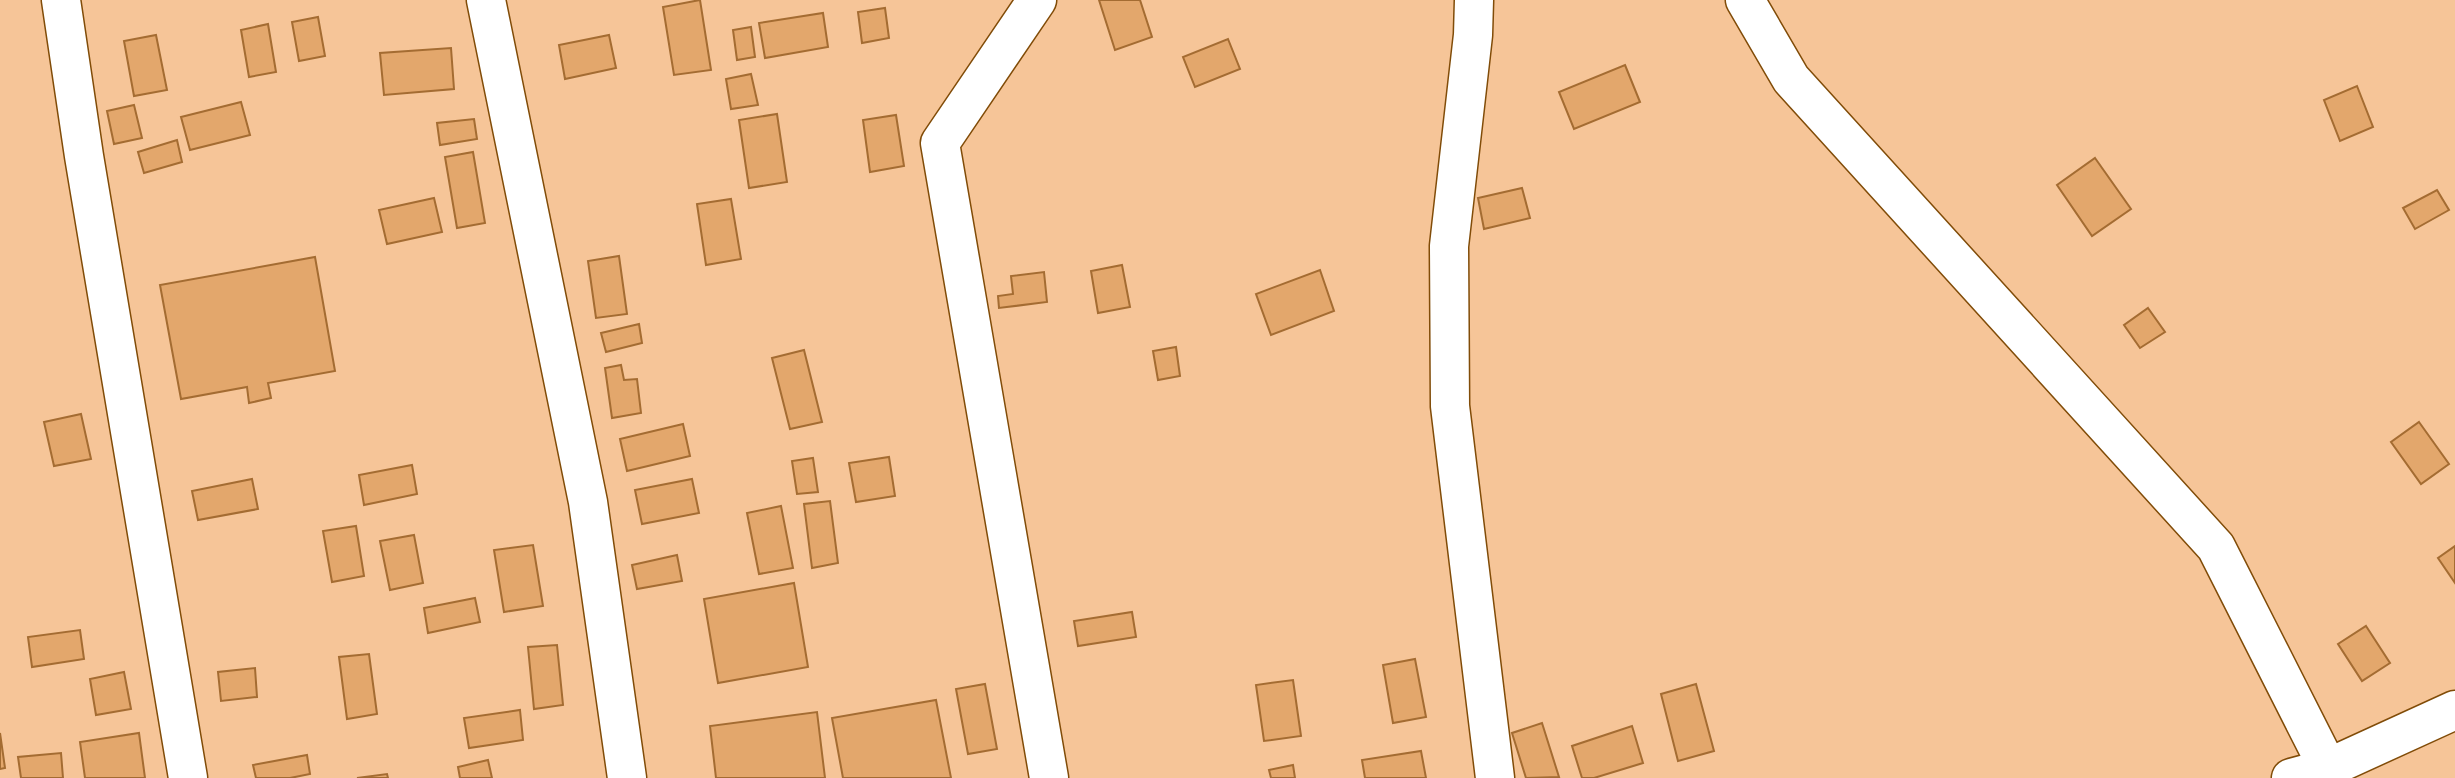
<svg xmlns="http://www.w3.org/2000/svg" width="2455" height="778" viewBox="0 0 2455 778" font-family="Jost,sans-serif">
  <style>
    .building { fill: #e3a76c; stroke: #a46c32; stroke-width: 2 }
    .lines { fill: none; stroke-linecap: round; stroke-linejoin: round }
    .minor-casing { stroke: #814c08; stroke-width: 41 }
    .minor { stroke: #fff; stroke-width: 38 }
  </style>
  <rect width="100%" height="100%" fill="#f6c598"/>
  <g class="building">
    <polygon points="700,0 711,70 674,75 663,7"/>
    <polygon points="1099,0 1140,0 1152,37 1115,50"/>
    <polygon points="885,8 889,38 862,43 858,12"/>
    <polygon points="823,13 828,47 765,58 759,23"/>
    <polygon points="318,17 325,56 299,61 292,22"/>
    <polygon points="268,24 276,72 249,77 241,30"/>
    <polygon points="751,27 755,57 737,60 733,30"/>
    <polygon points="156,35 167,90 134,96 124,41"/>
    <polygon points="609,35 616,68 565,79 559,45"/>
    <polygon points="1228,39 1240,69 1195,87 1183,57"/>
    <polygon points="451,48 454,89 384,95 380,53"/>
    <polygon points="1625,65 1640,102 1574,129 1559,92"/>
    <polygon points="751,74 758,105 731,109 726,79"/>
    <polygon points="2357,86 2373,127 2340,141 2324,100"/>
    <polygon points="241,102 250,135 190,150 181,117"/>
    <polygon points="134,105 142,138 114,144 107,111"/>
    <polygon points="777,114 787,182 749,188 739,120"/>
    <polygon points="896,115 904,166 870,172 863,120"/>
    <polygon points="474,119 477,139 440,145 437,123"/>
    <polygon points="177,140 182,162 144,173 138,152"/>
    <polygon points="473,152 485,223 457,228 445,157"/>
    <polygon points="2095,158 2131,209 2092,236 2057,185"/>
    <polygon points="1522,188 1530,218 1484,229 1478,198"/>
    <polygon points="2437,190 2449,210 2415,229 2403,208"/>
    <polygon points="434,198 442,232 387,244 379,210"/>
    <polygon points="731,199 741,259 706,265 697,204"/>
    <polygon points="619,256 627,314 596,318 588,261"/>
    <polygon points="315,257 335,371 268,383 271,398 249,403 247,387 181,399 160,285"/>
    <polygon points="1122,265 1130,307 1098,313 1091,271"/>
    <polygon points="1320,270 1334,311 1271,335 1256,294"/>
    <polygon points="1044,272 1047,302 999,308 998,296 1013,294 1011,276"/>
    <polygon points="2148,308 2165,332 2140,348 2124,325"/>
    <polygon points="639,324 642,343 606,352 601,333"/>
    <polygon points="1176,347 1180,376 1158,380 1153,351"/>
    <polygon points="804,350 822,422 790,429 772,358"/>
    <polygon points="621,365 624,380 637,379 641,413 612,418 605,368"/>
    <polygon points="81,414 91,459 54,466 44,422"/>
    <polygon points="2419,422 2449,464 2421,484 2391,442"/>
    <polygon points="683,424 690,456 627,471 620,439"/>
    <polygon points="889,457 895,496 856,502 849,463"/>
    <polygon points="813,458 818,492 797,494 792,461"/>
    <polygon points="412,465 417,494 364,505 359,475"/>
    <polygon points="252,479 258,509 198,520 192,491"/>
    <polygon points="692,479 699,513 642,524 635,490"/>
    <polygon points="830,501 838,563 812,568 804,504"/>
    <polygon points="781,506 793,568 759,574 747,513"/>
    <polygon points="356,526 364,576 332,582 323,531"/>
    <polygon points="414,535 423,583 390,590 380,541"/>
    <polygon points="533,545 543,606 504,612 494,550"/>
    <polygon points="2455,546 2455,583 2438,558"/>
    <polygon points="677,555 682,581 637,589 632,565"/>
    <polygon points="794,583 808,667 718,683 704,599"/>
    <polygon points="475,598 480,622 428,633 424,608"/>
    <polygon points="1132,612 1136,637 1078,646 1074,621"/>
    <polygon points="2366,626 2390,663 2362,681 2338,644"/>
    <polygon points="80,630 84,659 32,667 28,637"/>
    <polygon points="557,645 563,705 534,709 528,647"/>
    <polygon points="369,654 377,714 347,719 339,657"/>
    <polygon points="1415,659 1426,717 1393,723 1383,665"/>
    <polygon points="255,668 257,697 221,701 218,672"/>
    <polygon points="124,672 131,709 96,715 90,679"/>
    <polygon points="1293,680 1301,736 1264,741 1256,685"/>
    <polygon points="985,684 997,749 968,754 956,689"/>
    <polygon points="1696,684 1714,751 1678,761 1661,694"/>
    <polygon points="936,700 951,778 843,778 832,718"/>
    <polygon points="520,710 523,740 469,748 464,718"/>
    <polygon points="817,712 825,778 716,778 710,726"/>
    <polygon points="1542,723 1559,777 1526,778 1512,733"/>
    <polygon points="1632,726 1643,763 1594,778 1582,778 1572,746"/>
    <polygon points="0,733 5,768 0,769"/>
    <polygon points="139,733 145,778 85,778 80,742"/>
    <polygon points="1421,751 1426,778 1365,778 1362,760"/>
    <polygon points="61,753 63,778 21,778 18,757"/>
    <polygon points="307,755 310,774 290,778 256,778 253,765"/>
    <polygon points="488,760 492,778 460,778 458,767"/>
    <polygon points="1293,765 1295,778 1271,778 1269,770"/>
    <polygon points="387,774 388,778 357,778"/>
  </g>
  <g class="lines">
    <g class="minor-casing">
      <g id="minor">
        <polyline points="61,0 84,156 188,778"/>
        <polyline points="486,0 588,502 627,778"/>
        <polyline points="1037,0 940,143 1049,778"/>
        <polyline points="1474,0 1473,35 1449,246 1450,406 1495,778"/>
        <polyline points="1745,0 1791,79 2216,547 2328,768"/>
        <polyline points="2291,778 2328,768 2455,710"/>
      </g>
    </g>
    <use href="#minor" class="minor"/>
  </g>
</svg>
